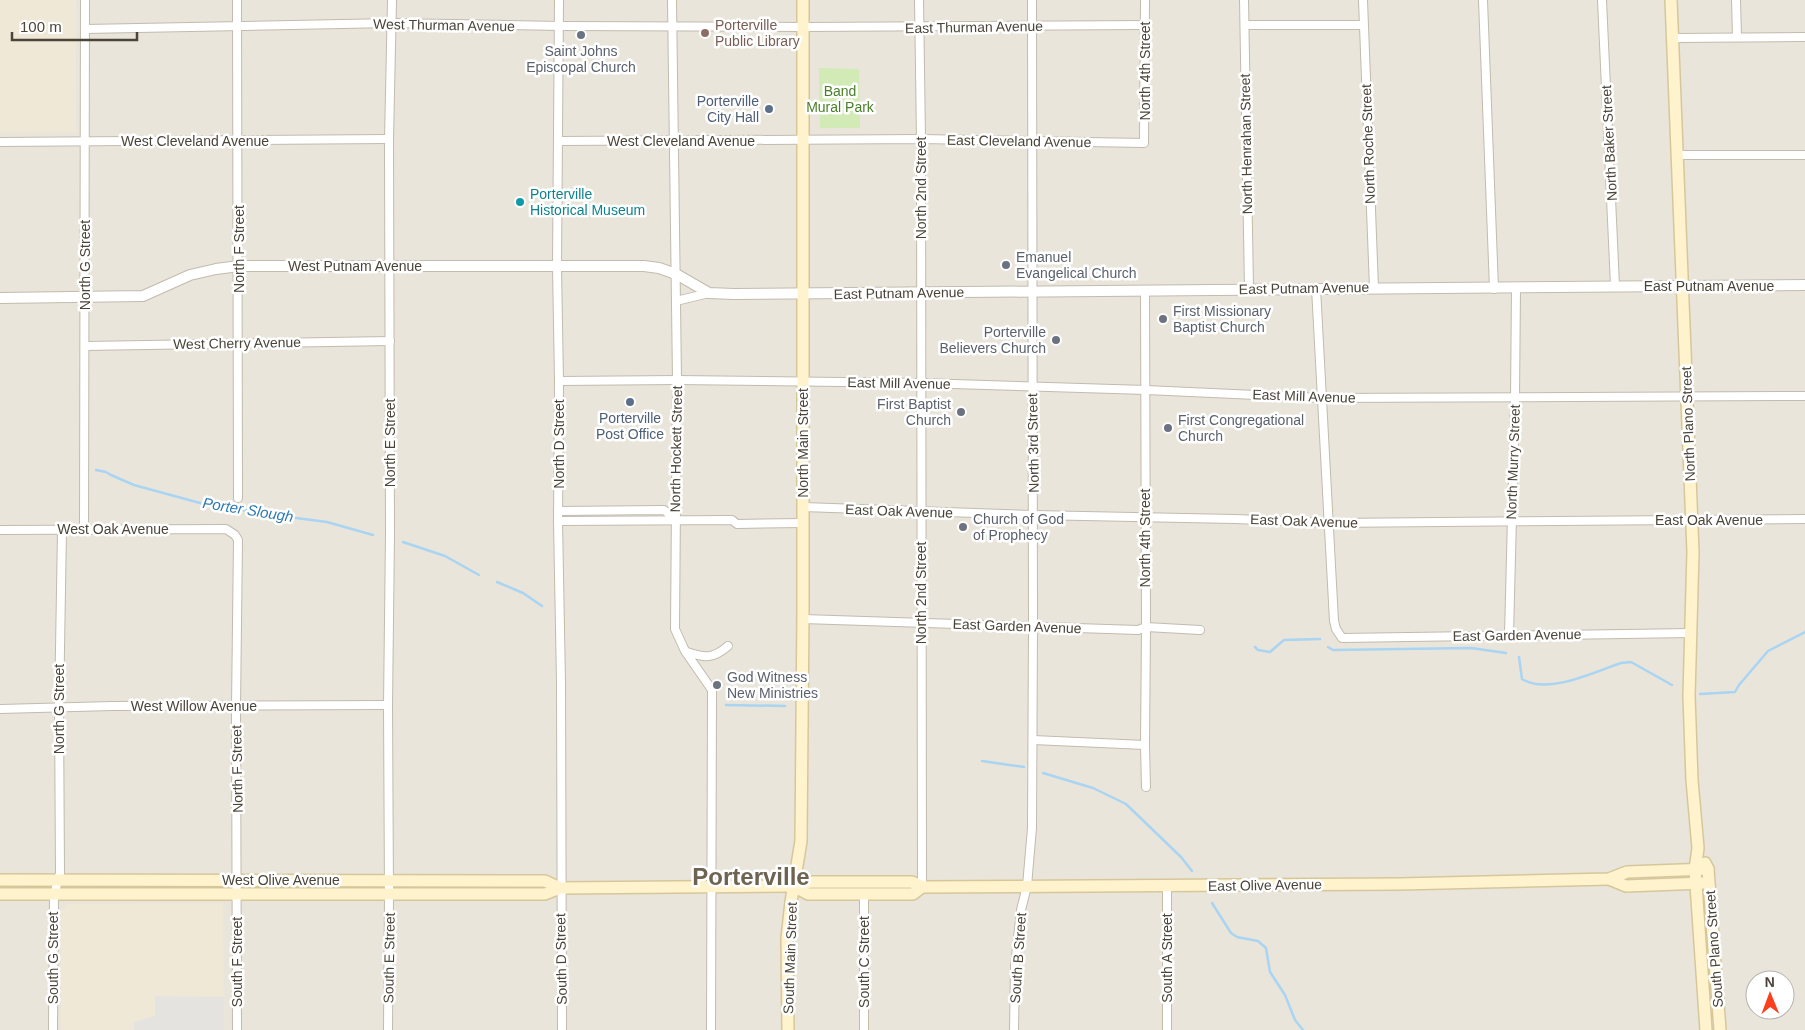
<svg xmlns="http://www.w3.org/2000/svg" width="1805" height="1030" viewBox="0 0 1805 1030" font-family="Arial,sans-serif">
  <style>
    .residential { fill: #eae5da; fill-rule: evenodd }
    .education { fill: #efe8d6 }
    .green { fill: #d2eab5 }
    .parking { fill: #e5e3e0 }
    .lines { fill: none; stroke-linecap: round; stroke-linejoin: round }
    .stream { stroke: #a9d4f2; stroke-width: 2.5 }
    .minor-casing { stroke: #c2bbae; stroke-width: 10 }
    .tertiary-casing { stroke: #c2bbae; stroke-width: 12 }
    .secondary-casing { stroke: #d6c79b; stroke-width: 14 }
    .minor { stroke: #fff; stroke-width: 8 }
    .tertiary { stroke: #fff; stroke-width: 10 }
    .secondary { stroke: #fff3cd; stroke-width: 11 }
    .education-dot { fill: #8d6e63; stroke: #fff; stroke-width: 2 }
    .worship-dot { fill: #6b7280; stroke: #fff; stroke-width: 2 }
    .service-dot { fill: #5c6f8a; stroke: #fff; stroke-width: 2 }
    .culture-dot { fill: #0f9aa8; stroke: #fff; stroke-width: 2 }
    .labels { text-anchor: middle; stroke-width: 5; stroke-linejoin: round; paint-order: stroke }
    .street-label { font-size: 14px; fill: #4b4439; stroke: #fff }
    .education-label { font-size: 14px; fill: #785e54; stroke: #fff; text-anchor: start }
    .worship-label { font-size: 14px; fill: #5b616d; stroke: #fff; text-anchor: start }
    .park-label { font-size: 14px; fill: #4a7f2a; stroke: #fff }
    .service-label { font-size: 14px; fill: #4e5e75; stroke: #fff; text-anchor: end }
    .culture-label { font-size: 14px; fill: #0d838f; stroke: #fff; text-anchor: start }
    .water-label { font-size: 15px; font-style: italic; fill: #2e7ab2; stroke: #fff }
    .town-label { font-size: 24px; font-weight: bold; fill: #6e6250; stroke: #fff }
  </style>
  <rect width="100%" height="100%" fill="#f6f3ec"/>
  <path class="residential" d="M0 0H1805V1030H0ZM1755 980H1785V1010H1755Z"/>
  <g class="education">
    <rect x="0" y="0" width="76" height="132"/>
    <polygon points="223,903 224,1030 61,1030 61,911 68,904"/>
  </g>
  <polygon class="green" points="819,68 859,69 860,128 820,128"/>
  <polygon class="parking" points="155,996 224,997 224,1030 134,1030 134,1022 155,1016"/>
  <g class="lines">
    <g class="stream">
      <polyline points="96,470 106,472 111,475 134,485 211,506 242,510 288,514 296,518 327,522 373,535"/>
      <polyline points="403,542 445,556 479,575"/>
      <polyline points="497,582 523,593 542,606"/>
      <polyline points="1255,647 1258,650 1270,652 1284,640 1320,639"/>
      <polyline points="1328,647 1333,650 1471,648 1506,653"/>
      <path d="M1519 657 1522 679C1548 695 1594 672 1621 663L1631 662 1672 685"/>
      <polyline points="1700,694 1735,692 1739,685 1768,651 1805,632"/>
      <polyline points="726,705 785,706"/>
      <polyline points="982,761 1024,767"/>
      <polyline points="1043,773 1093,788 1126,804 1181,857 1192,871"/>
      <polyline points="1212,903 1231,933 1237,937 1258,941 1266,948 1270,972 1285,995 1295,1020 1303,1030"/>
    </g>
    <g class="minor-casing">
      <g id="minor">
        <polyline points="237,0 238,498"/>
        <polyline points="559,0 557,267 559,381 558,521 561,683 562,1030"/>
        <polyline points="672,0 677,380 675,629 685,651 712,690 711,1030"/>
        <polyline points="919,0 921,139 922,887"/>
        <polyline points="1244,0 1249,289"/>
        <polyline points="1363,0 1374,288"/>
        <polyline points="1483,0 1494,289"/>
        <polyline points="1602,0 1615,286"/>
        <polyline points="1736,0 1737,36"/>
        <polyline points="1245,25 1363,25"/>
        <polyline points="85,29 392,23 560,26 803,27 1145,25"/>
        <polyline points="1673,38 1805,37"/>
        <polyline points="559,141 921,139 1144,143 1145,0"/>
        <polyline points="0,142 389,139"/>
        <polyline points="1677,155 1805,155"/>
        <polyline points="1316,288 1334,621 1336,629 1342,638 1691,633"/>
        <polyline points="1145,290 1146,627 1145,745 1146,787"/>
        <polyline points="676,301 709,293"/>
        <polyline points="85,346 390,341"/>
        <polyline points="559,381 677,380 921,383 1146,390 1322,398 1805,396"/>
        <polyline points="803,507 1033,515 1235,519 1329,523 1805,519"/>
        <polyline points="558,511 664,510 675,519"/>
        <polyline points="558,521 732,520 737,524 803,523"/>
        <polyline points="84,529 85,0"/>
        <polyline points="0,530 226,529 235,535 238,540 236,707 237,1030"/>
        <polyline points="803,619 1138,630 1146,627 1200,630"/>
        <polyline points="1509,635 1515,398 1516,288"/>
        <path d="M687 652C705 658 713 659 728 646"/>
        <polyline points="0,709 112,706 388,705"/>
        <polyline points="1033,740 1145,745"/>
        <polyline points="1167,886 1167,1030"/>
        <polyline points="53,1030 54,895 60,873 59,708 62,530"/>
        <polyline points="388,1030 389,894 388,705 390,534 389,139 392,0"/>
        <polyline points="864,1030 864,894"/>
        <polyline points="1014,1030 1015,966 1021,910 1027,886 1032,828 1033,626 1032,0"/>
      </g>
    </g>
    <g class="tertiary-casing">
      <polyline id="tertiary" points="0,298 143,296 190,275 216,269 239,266 644,266 659,268 676,274 709,293 734,294 1805,285"/>
    </g>
    <g class="secondary-casing">
      <g id="secondary">
        <polyline points="1671,0 1693,552 1689,696 1692,780 1698,848 1695,870 1706,1030"/>
        <polyline points="1705,863 1708,869 1720,1030"/>
        <polyline points="1609,879 1626,886 1703,883"/>
        <polyline points="0,880 545,881 560,888"/>
        <polyline points="793,886 808,894 913,894 922,887"/>
        <polyline points="0,894 545,894 560,888 793,886 811,882 912,882 922,887 1400,884 1609,879 1627,872 1708,869"/>
        <polyline points="788,1030 787,938 791,902 801,841 803,610 803,0"/>
      </g>
    </g>
    <use href="#minor" class="minor"/>
    <use href="#tertiary" class="tertiary"/>
    <use href="#secondary" class="secondary"/>
  </g>
  <circle class="education-dot" cx="705" cy="33" r="5"/>
  <g class="worship-dot">
    <circle cx="581" cy="35" r="5"/>
    <circle cx="1006" cy="265" r="5"/>
    <circle cx="1163" cy="319" r="5"/>
    <circle cx="1056" cy="340" r="5"/>
    <circle cx="961" cy="412" r="5"/>
    <circle cx="1168" cy="428" r="5"/>
    <circle cx="963" cy="527" r="5"/>
    <circle cx="717" cy="685" r="5"/>
  </g>
  <g class="service-dot">
    <circle cx="769" cy="109" r="5"/>
    <circle cx="630" cy="402" r="5"/>
  </g>
  <circle class="culture-dot" cx="520" cy="202" r="5"/>
  <g class="labels">
    <g class="street-label">
      <text transform="translate(444 25) rotate(1)" y="5">West Thurman Avenue</text>
      <text transform="translate(974 27) rotate(-1)" y="5">East Thurman Avenue</text>
      <text transform="translate(1145 71) rotate(-90)" y="5">North 4th Street</text>
      <text x="195" y="146">West Cleveland Avenue</text>
      <text x="681" y="146">West Cleveland Avenue</text>
      <text transform="translate(1019 141) rotate(1)" y="5">East Cleveland Avenue</text>
      <text transform="translate(1609 143) rotate(-93)" y="5">North Baker Street</text>
      <text transform="translate(1246 144) rotate(-91)" y="5">North Henrahan Street</text>
      <text transform="translate(1368 144) rotate(-92)" y="5">North Roche Street</text>
      <text transform="translate(921 188) rotate(-90)" y="5">North 2nd Street</text>
      <text transform="translate(239 249) rotate(-90)" y="5">North F Street</text>
      <text transform="translate(85 265) rotate(-90)" y="5">North G Street</text>
      <text x="355" y="271">West Putnam Avenue</text>
      <text x="1709" y="291">East Putnam Avenue</text>
      <text transform="translate(1304 288) rotate(-1)" y="5">East Putnam Avenue</text>
      <text transform="translate(899 293) rotate(-1)" y="5">East Putnam Avenue</text>
      <text transform="translate(237 343) rotate(-1)" y="5">West Cherry Avenue</text>
      <text transform="translate(899 383) rotate(1)" y="5">East Mill Avenue</text>
      <text transform="translate(1304 396) rotate(2)" y="5">East Mill Avenue</text>
      <text transform="translate(1688 424) rotate(-92)" y="5">North Plano Street</text>
      <text transform="translate(390 443) rotate(-90)" y="5">North E Street</text>
      <text transform="translate(803 443) rotate(-90)" y="5">North Main Street</text>
      <text transform="translate(1033 443) rotate(-91)" y="5">North 3rd Street</text>
      <text transform="translate(559 444) rotate(-90)" y="5">North D Street</text>
      <text transform="translate(676 449) rotate(-89)" y="5">North Hockett Street</text>
      <text transform="translate(1513 462) rotate(-88)" y="5">North Murry Street</text>
      <text transform="translate(899 511) rotate(2)" y="5">East Oak Avenue</text>
      <text x="1709" y="525">East Oak Avenue</text>
      <text transform="translate(1304 521) rotate(2)" y="5">East Oak Avenue</text>
      <text x="113" y="534">West Oak Avenue</text>
      <text transform="translate(1145 538) rotate(-90)" y="5">North 4th Street</text>
      <text transform="translate(921 593) rotate(-90)" y="5">North 2nd Street</text>
      <text transform="translate(1017 626) rotate(2)" y="5">East Garden Avenue</text>
      <text transform="translate(1517 635) rotate(-1)" y="5">East Garden Avenue</text>
      <text x="194" y="711">West Willow Avenue</text>
      <text transform="translate(59 709) rotate(-90)" y="5">North G Street</text>
      <text transform="translate(237 769) rotate(-91)" y="5">North F Street</text>
      <text x="281" y="885">West Olive Avenue</text>
      <text transform="translate(1265 885) rotate(-1)" y="5">East Olive Avenue</text>
      <text transform="translate(1714 949) rotate(-94)" y="5">South Plano Street</text>
      <text transform="translate(53 958) rotate(-90)" y="5">South G Street</text>
      <text transform="translate(389 958) rotate(-89)" y="5">South E Street</text>
      <text transform="translate(790 958) rotate(-88)" y="5">South Main Street</text>
      <text transform="translate(1018 958) rotate(-86)" y="5">South B Street</text>
      <text transform="translate(1167 958) rotate(-90)" y="5">South A Street</text>
      <text transform="translate(561 959) rotate(-91)" y="5">South D Street</text>
      <text transform="translate(237 962) rotate(-90)" y="5">South F Street</text>
      <text transform="translate(864 962) rotate(-90)" y="5">South C Street</text>
    </g>
    <g class="education-label">
      <text x="715" y="30">Porterville<tspan x="715" dy="16">Public Library</tspan></text>
    </g>
    <g class="worship-label">
      <text x="581" y="56" text-anchor="middle">Saint Johns<tspan x="581" dy="16">Episcopal Church</tspan></text>
      <text x="1016" y="262">Emanuel<tspan x="1016" dy="16">Evangelical Church</tspan></text>
      <text x="1173" y="316">First Missionary<tspan x="1173" dy="16">Baptist Church</tspan></text>
      <text x="1046" y="337" text-anchor="end">Porterville<tspan x="1046" dy="16">Believers Church</tspan></text>
      <text x="951" y="409" text-anchor="end">First Baptist<tspan x="951" dy="16">Church</tspan></text>
      <text x="1178" y="425">First Congregational<tspan x="1178" dy="16">Church</tspan></text>
      <text x="973" y="524">Church of God<tspan x="973" dy="16">of Prophecy</tspan></text>
      <text x="727" y="682">God Witness<tspan x="727" dy="16">New Ministries</tspan></text>
    </g>
    <g class="park-label">
      <text x="840" y="96">Band<tspan x="840" dy="16">Mural Park</tspan></text>
    </g>
    <g class="service-label">
      <text x="759" y="106">Porterville<tspan x="759" dy="16">City Hall</tspan></text>
      <text x="630" y="423" text-anchor="middle">Porterville<tspan x="630" dy="16">Post Office</tspan></text>
    </g>
    <g class="culture-label">
      <text x="530" y="199">Porterville<tspan x="530" dy="16">Historical Museum</tspan></text>
    </g>
    <g class="water-label">
      <text transform="translate(248 510) rotate(9)" y="5">Porter Slough</text>
    </g>
    <g class="town-label">
      <text x="751" y="885">Porterville</text>
    </g>
  </g>
  <g transform="translate(1770 995) rotate(359)"><circle r="24" fill="#ffffff" stroke="#b7b4b0"/>
  <path d="M0-4L9 19L0 12L-9 19Z" fill="#fc3f1d"/>
  <text y="-8" font-size="14" font-weight="bold" text-anchor="middle" fill="#4b4439">N</text>
  </g>
  <path d="M12 32v8h125v-8" fill="none" stroke="#4b4439" stroke-width="2.5"/>
  <text x="20" y="32" font-size="15" fill="#4b4439" stroke="#ffffff" stroke-width="4" paint-order="stroke">100 m</text>
</svg>
